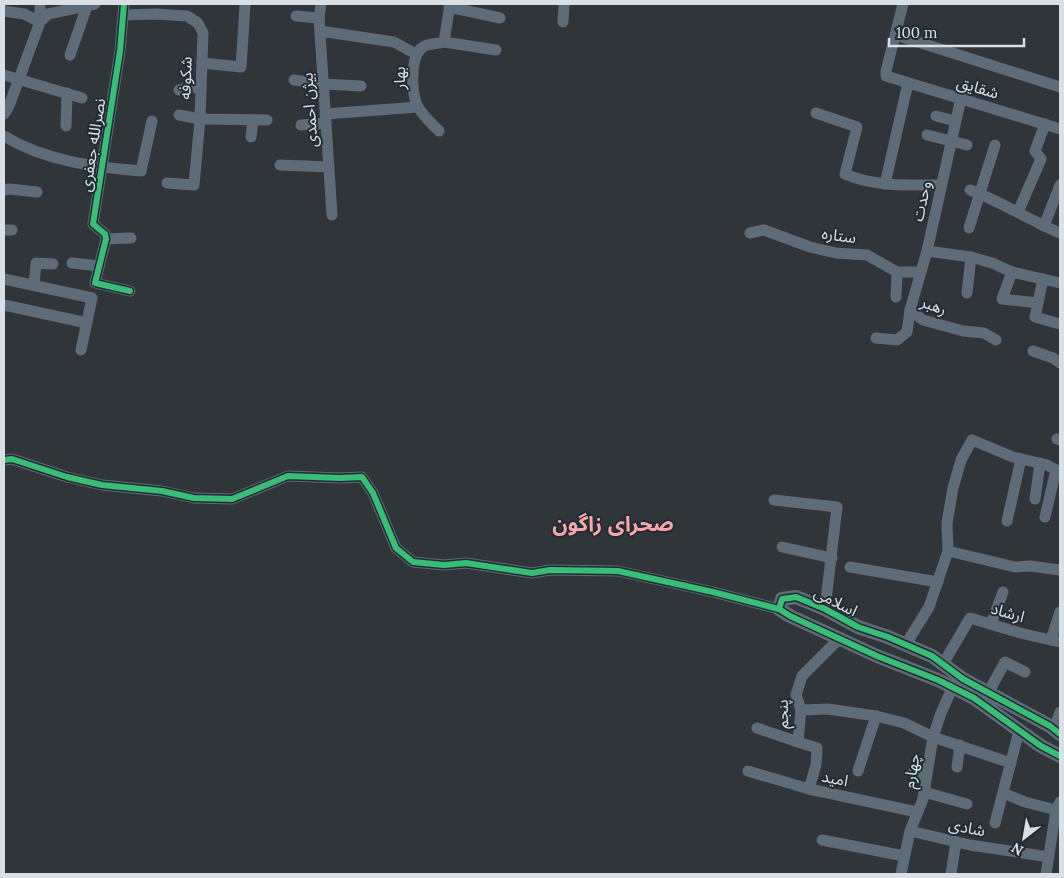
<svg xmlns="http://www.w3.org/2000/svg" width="1064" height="878" viewBox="0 0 1064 878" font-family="Lora,'Noto Sans Arabic',serif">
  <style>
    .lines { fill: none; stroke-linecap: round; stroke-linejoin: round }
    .minor { stroke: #5d6c77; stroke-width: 11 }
    .tertiary { stroke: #5d6c77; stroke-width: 14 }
    .cycleway-casing { stroke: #222c34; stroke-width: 9 }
    .cycleway { stroke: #3abd76; stroke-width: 6 }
    .labels { text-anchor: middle; stroke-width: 4; stroke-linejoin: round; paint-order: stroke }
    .street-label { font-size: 16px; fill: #d9e0e5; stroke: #222c34 }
    .district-label { font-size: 21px; font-weight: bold; fill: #faa6a9; stroke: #222c34 }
  </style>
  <rect width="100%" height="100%" fill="#30353a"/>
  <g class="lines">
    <g class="minor">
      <polyline points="124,4 120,51 93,224 105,234 106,239 95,283 130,291"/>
      <polyline points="321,4 319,18 332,215"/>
      <polyline points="903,4 886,71 886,76 1060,129"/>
      <polyline points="449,7 500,18"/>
      <polyline points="4,11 24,14 40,22 40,4"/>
      <polyline points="123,15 156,14 187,16 198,23 203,33 200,119 194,185 167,183"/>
      <polyline points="296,16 319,18"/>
      <polyline points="563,22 564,4"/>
      <polyline points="320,31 394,42 416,54"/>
      <polyline points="896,35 1060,87"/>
      <polyline points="444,42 496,50"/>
      <polyline points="70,55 87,6"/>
      <polyline points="202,63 241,67 245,6"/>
      <polyline points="4,75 82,98"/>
      <polyline points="294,80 323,84 361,86"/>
      <polyline points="179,90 201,86"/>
      <path d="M816 113 857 127 845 174C875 187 908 185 941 185"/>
      <polyline points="4,114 9,106 40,22 48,14 95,4"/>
      <polyline points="325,114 418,107"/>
      <polyline points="179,115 200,119 267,120"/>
      <polyline points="936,116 955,121"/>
      <polyline points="301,125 326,123"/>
      <polyline points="66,126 67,93"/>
      <path d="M439 131C432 124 423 116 418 107 411 95 409 52 425 46 431 43 439 44 444 42L450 4"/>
      <polyline points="927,135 967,145"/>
      <path d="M4 136C45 161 94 167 141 171L152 121"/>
      <polyline points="251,137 253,120"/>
      <polyline points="280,165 329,167"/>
      <polyline points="885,184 908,83"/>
      <polyline points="4,190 9,189 37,192"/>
      <path d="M970 190C1002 202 1029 220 1060 233"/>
      <polyline points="1018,212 1041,159 1035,151 1045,124"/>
      <polyline points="1044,226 1060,185"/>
      <polyline points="969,228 995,145"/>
      <polyline points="4,230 12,230"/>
      <polyline points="750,233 764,230 810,247 836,253 867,255 897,272 921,272"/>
      <polyline points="106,239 131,238"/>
      <polyline points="927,251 971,257 992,263 1012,272 1060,283"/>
      <polyline points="72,263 99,266"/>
      <polyline points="1012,272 1002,299 1038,303"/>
      <polyline points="4,279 92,298 81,350"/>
      <polyline points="1043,279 1035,317 1060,324"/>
      <polyline points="34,285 36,263 53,264"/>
      <polyline points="967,293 971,257"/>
      <polyline points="896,297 897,272"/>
      <polyline points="4,305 87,323"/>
      <polyline points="910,310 927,251 961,98"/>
      <polyline points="876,338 897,340 907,332 910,310 923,320 963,331 984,333 996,340"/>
      <polyline points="1033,351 1053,358 1060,363"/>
      <polyline points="1057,439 1060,440"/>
      <polyline points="4,460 12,459 67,477 102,485 162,491 194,498 232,499 288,476 340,478 362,477 373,493 396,548 413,562 444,565 466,563 532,573 550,570 618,571 713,592 779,609"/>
      <polyline points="1035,499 1040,463"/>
      <polyline points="774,500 837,507 825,609"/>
      <polyline points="1045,517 1056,470"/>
      <polyline points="1007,521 1021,459"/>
      <polyline points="782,547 832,558"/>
      <polyline points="948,551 1015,567 1030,566 1060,570"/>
      <polyline points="850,567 938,582"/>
      <polyline points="991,624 1003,592"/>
      <polyline points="1051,640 1060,612"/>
      <polyline points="906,644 929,607 948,551 947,523 953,488 961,460 972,440 1013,457 1047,465 1060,472"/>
      <polyline points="943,664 970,618 1024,634 1060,642"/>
      <polyline points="988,693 1005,662 1025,672"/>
      <polyline points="801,710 828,709 876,716 904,723 933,737 1011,763"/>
      <polyline points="757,728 798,742"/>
      <polyline points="1054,729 1060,712"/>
      <polyline points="957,767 960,745"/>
      <polyline points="748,771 809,789 917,812"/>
      <polyline points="858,771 876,716"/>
      <polyline points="914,771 926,776"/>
      <polyline points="809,789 816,765 817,748 798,742 801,710 796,695 802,676 839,639"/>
      <polyline points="924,792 967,804"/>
      <polyline points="1003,793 1025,802 1056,810"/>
      <polyline points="995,823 1019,731"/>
      <polyline points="910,831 970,845 1049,857"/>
      <polyline points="822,840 904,856"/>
      <polyline points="901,874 910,831 923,799 933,737 941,713 956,680"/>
      <polyline points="951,874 956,842"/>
      <polyline points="1046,874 1056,810 1060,802"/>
    </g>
    <polyline class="tertiary" points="1060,734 1050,726 963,679 932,656 888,637 858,627 825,609 796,597 782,599 779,609 790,616 877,656 938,680 974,698 1041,746 1060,756"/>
    <g class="cycleway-casing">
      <g id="cycleway">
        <polyline points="124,4 120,51 93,224 105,234 106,239 95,283 130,291"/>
        <polyline points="4,460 12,459 67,477 102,485 162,491 194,498 232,499 288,476 340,478 362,477 373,493 396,548 413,562 444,565 466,563 532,573 550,570 618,571 713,592 779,609"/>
        <polyline points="1060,734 1050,726 963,679 932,656 888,637 858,627 825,609 796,597 782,599 779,609 790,616 877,656 938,680 974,698 1041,746 1060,756"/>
      </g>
    </g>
    <use href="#cycleway" class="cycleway"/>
  </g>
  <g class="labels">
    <g class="street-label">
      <text transform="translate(185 78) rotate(-88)" y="6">شکوفه</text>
      <text transform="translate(399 78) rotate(-90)" y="6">بهار</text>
      <text transform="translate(978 87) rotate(17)" y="6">شقایق</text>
      <text transform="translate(309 110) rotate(-94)" y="6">بیژن احمدی</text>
      <text transform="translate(92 145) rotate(-81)" y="6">نصرالله جعفری</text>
      <text transform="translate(921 201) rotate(-78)" y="6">وحدت</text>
      <text transform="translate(839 235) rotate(8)" y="6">ستاره</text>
      <text transform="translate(934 305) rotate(21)" y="6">رهبر</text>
      <text transform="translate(836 601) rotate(27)" y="6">اسلامی</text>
      <text transform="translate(1008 612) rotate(16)" y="6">ارشاد</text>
      <text transform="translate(782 714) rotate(-91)" y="6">پنجم</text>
      <text transform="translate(911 771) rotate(-81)" y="6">چهارم</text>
      <text transform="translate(835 778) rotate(11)" y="6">امید</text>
      <text transform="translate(967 827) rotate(11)" y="6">شادی</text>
    </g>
    <g class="district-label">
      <text x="613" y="531">صحرای زاگون</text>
    </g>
  </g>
  <rect width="1064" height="878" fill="none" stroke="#d9e0e5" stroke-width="10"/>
  <g transform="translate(1024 838) rotate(211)" stroke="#222c34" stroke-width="4" paint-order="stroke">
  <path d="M0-4L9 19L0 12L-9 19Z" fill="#d9e0e5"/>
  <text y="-8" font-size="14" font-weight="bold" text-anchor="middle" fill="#d9e0e5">N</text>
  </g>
  <path d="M889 38v8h135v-8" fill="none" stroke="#d9e0e5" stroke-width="2.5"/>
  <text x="896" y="38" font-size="15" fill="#d9e0e5" stroke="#222c34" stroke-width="4" paint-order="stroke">100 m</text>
</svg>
